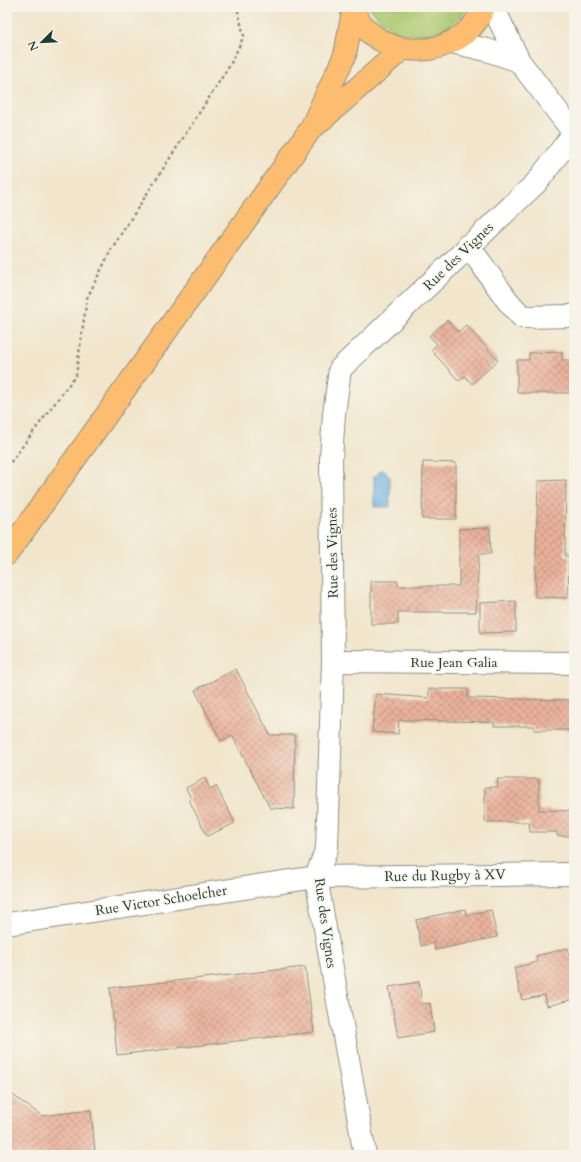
<svg xmlns="http://www.w3.org/2000/svg" width="581" height="1162" viewBox="0 0 581 1162" font-family="Cardo,serif">
  <style>
    .green { fill: #acc970; stroke: #668352 }
    .water { fill: #67afde; stroke: #437689 }
    .building { fill: url(#building-cross-hatch) }
    .lines { fill: none; stroke-linecap: round; stroke-linejoin: round }
    .minor-casing { stroke: #889180; stroke-width: 24 }
    .major-casing { stroke: #889180; stroke-width: 24 }
    .path { stroke: #889180; stroke-width: 2.5; stroke-dasharray: 3 3; stroke-linecap: butt }
    .minor { stroke: #fff; stroke-width: 22 }
    .major { stroke: #fcbd6f; stroke-width: 22 }
    .labels { text-anchor: middle; stroke-width: 3; stroke-linejoin: round; paint-order: stroke }
    .street-label { font-size: 14px; fill: #1f3d34; stroke: #f7f3e8 }
  </style>
  <defs>
    <pattern id="building-cross-hatch" width="8" height="8" patternUnits="userSpaceOnUse"><rect width="8" height="8" fill="#ebb29b"/><path d="M0 0l8 8M0 8l8-8" fill="none" stroke="#be927f"/></pattern>
  </defs>
  <rect width="100%" height="100%" fill="#f7f3e8"/>
  <filter id="ink" filterUnits="userSpaceOnUse"><feTurbulence type="fractalNoise" baseFrequency=".025" numOctaves="2"/><feDisplacementMap in="SourceGraphic" scale="8" xChannelSelector="R" yChannelSelector="G"/><feConvolveMatrix kernelMatrix="1 2 1 2 8 2 1 2 1" color-interpolation-filters="sRGB"/></filter>
  <filter id="wash" filterUnits="userSpaceOnUse"><feTurbulence type="fractalNoise" baseFrequency=".012" numOctaves="4" result="noise"/><feDisplacementMap in="SourceGraphic" scale="16" xChannelSelector="R" yChannelSelector="G"/><feGaussianBlur stdDeviation="0.9" result="paint"/><feColorMatrix in="noise" values="0 0 0 0 0 0 0 0 0 0 0 0 0 0 0 0 0 1.4 0 .05"/><feComposite in="paint" operator="in"/></filter>
  <g filter="url(#wash)">
    <rect width="100%" height="100%" fill="#f1e5cb"/>
    <path class="green" d="M369 7H467C458 28 428 38 406 34 391 31 378 19 369 7Z"/>
    <polygon class="water" points="380,470 386,471 388,476 390,476 390,507 374,507 374,476 377,476"/>
    <g id="blocks">
      <g class="building">
        <polygon points="447,320 458,332 466,325 498,360 472,384 465,376 459,381 431,350 437,344 429,336"/>
        <polygon points="562,352 562,360 574,360 574,393 517,393 517,360 529,360 529,353"/>
        <polygon points="423,462 456,463 456,519 422,519"/>
        <polygon points="566,480 565,556 569,556 568,598 535,597 538,481"/>
        <polygon points="490,528 491,554 479,554 476,612 398,612 398,624 371,624 371,581 398,581 398,586 459,586 459,529"/>
        <polygon points="516,601 516,632 480,633 480,603"/>
        <polygon points="236,669 270,735 295,735 294,809 270,808 232,735 221,741 195,690"/>
        <polygon points="429,689 468,689 468,698 574,700 574,730 534,730 534,726 494,726 494,722 399,720 398,734 372,732 376,694 429,698"/>
        <polygon points="205,778 210,789 216,786 235,823 207,836 189,800 191,799 186,788"/>
        <polygon points="497,779 539,779 539,810 574,811 574,836 557,836 557,832 530,832 529,822 485,822 485,787 498,787"/>
        <polygon points="465,909 466,915 491,910 497,937 435,950 434,943 421,946 416,920"/>
        <polygon points="568,948 569,955 574,954 574,999 547,1006 545,995 522,1000 514,968 537,962 536,956"/>
        <polygon points="305,967 314,1032 117,1055 110,988"/>
        <polygon points="419,982 422,1004 430,1003 434,1032 398,1038 389,987"/>
        <polygon points="7,1091 42,1116 91,1110 95,1151 73,1155 7,1155"/>
      </g>
    </g>
  </g>
  <g filter="url(#ink)">
    <use href="#blocks" fill-opacity="0" stroke="#889180" stroke-width="1"/>
    <g class="lines">
      <g class="minor-casing">
        <g id="minor">
          <polyline points="452,42 487,50 519,61"/>
          <polyline points="468,245 507,300 522,317 574,316"/>
          <polyline points="333,661 574,663"/>
          <polyline points="7,924 316,877 574,874"/>
          <polyline points="365,1155 316,877 327,848 333,661 331,459 334,414 340,369 537,182 574,133 519,61 493,7"/>
        </g>
      </g>
      <g class="major-casing">
        <g id="major">
          <path d="M352 7C374 65 462 63 484 7"/>
          <polyline points="317,124 402,49"/>
          <polyline points="7,554 310,130 345,55 353,11"/>
        </g>
      </g>
      <polyline class="path" points="7,467 76,375 87,298 112,248 230,65 244,36 237,7"/>
      <use href="#minor" class="minor"/>
      <use href="#major" class="major"/>
    </g>
  </g>
  <g class="labels">
    <g class="street-label">
      <text transform="translate(458 256) rotate(-44)" y="5">Rue des Vignes</text>
      <text transform="translate(332 553) rotate(-91)" y="5">Rue des Vignes</text>
      <text x="454" y="667">Rue Jean Galia</text>
      <text transform="translate(445 875) rotate(-1)" y="5">Rue du Rugby à XV</text>
      <text transform="translate(161 900) rotate(-9)" y="5">Rue Victor Schoelcher</text>
      <text transform="translate(326 923) rotate(82)" y="5">Rue des Vignes</text>
    </g>
  </g>
  <rect width="581" height="1162" fill="none" stroke="#f7f3e8" stroke-width="24"/>
  <g transform="translate(42 42) rotate(246)" stroke="#f7f3e8" stroke-width="3" paint-order="stroke">
  <path d="M0-3L7 15L0 10L-7 15Z" fill="#1f3d34"/>
  <text y="-6" font-size="11" font-weight="bold" text-anchor="middle" fill="#1f3d34">N</text>
  </g>
</svg>
